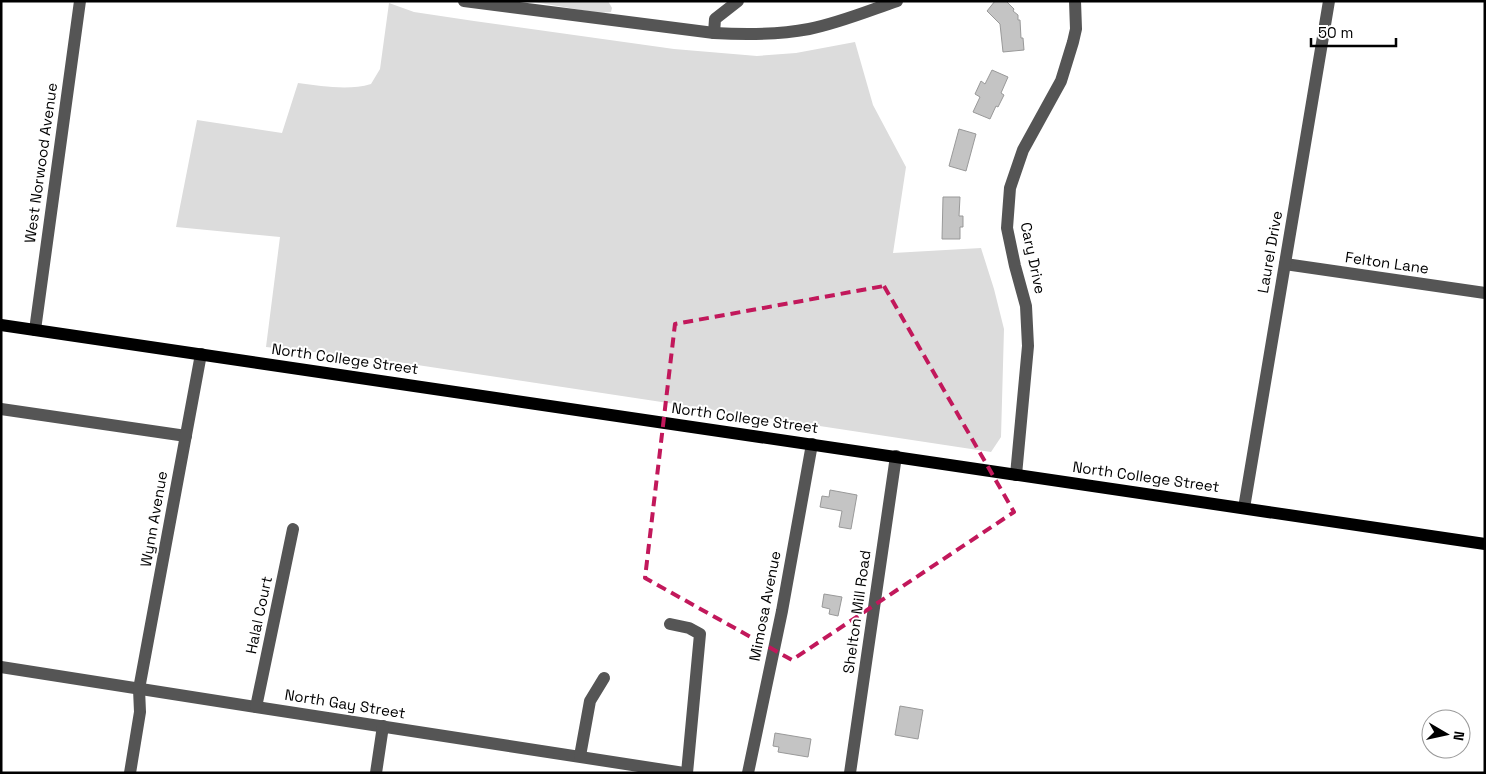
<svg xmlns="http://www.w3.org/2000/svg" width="1486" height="774" viewBox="0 0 1486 774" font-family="'Space Grotesk',sans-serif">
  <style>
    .green { fill: #dcdcdc }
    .building { fill: #c4c4c4; stroke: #999 }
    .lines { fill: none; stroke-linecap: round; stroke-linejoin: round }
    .minor { stroke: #555; stroke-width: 12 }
    .major { stroke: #000; stroke-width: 12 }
    .marked { fill: none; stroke: #c2185b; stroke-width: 4; stroke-dasharray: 10 6; stroke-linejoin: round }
    .labels { text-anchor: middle; stroke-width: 4; stroke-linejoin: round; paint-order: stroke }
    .street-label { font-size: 15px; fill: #000; stroke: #fff }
  </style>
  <rect width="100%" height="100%" fill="#fff"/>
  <g class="green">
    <polygon points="528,1 608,1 612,8 611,12 599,13"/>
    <path d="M389 3 414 12 474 21 674 49 757 56 796 53 855 42 873 105 906 167 893 253 981 248 994 289 1004 329 1001 437 991 452 371 358 266 347 280 237 176 227 197 120 282 133 298 83C322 86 348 91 371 84L380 69Z"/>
  </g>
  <g class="building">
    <polygon points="995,1 1006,1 1014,9 1013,11 1018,15 1018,20 1020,20 1021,38 1023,38 1024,50 1003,52 1000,24 987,11"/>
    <polygon points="992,70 1008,77 1001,93 1004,95 998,107 996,106 990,119 973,112 980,97 975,94 981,81 985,84"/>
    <polygon points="959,129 976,134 966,171 949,166"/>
    <polygon points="943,197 960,197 959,216 963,216 963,227 960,227 960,239 942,239"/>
    <polygon points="830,490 857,495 851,529 839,527 842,511 820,507 822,496 829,497"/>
    <polygon points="824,594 842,597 838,616 829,614 830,609 822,607"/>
    <polygon points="900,706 923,710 918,739 895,735"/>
    <polygon points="775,733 811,739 808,757 778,752 779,747 773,746"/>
  </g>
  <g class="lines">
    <g class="minor">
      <path d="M464 1 714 33C746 35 777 35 809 29 839 23 868 11 897 1"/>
      <polyline points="714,33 715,19 738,1"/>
      <polyline points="1285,264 1485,293"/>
      <polyline points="35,330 80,1"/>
      <polyline points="1,409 186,436"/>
      <polyline points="1016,475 1028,346 1026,306 1015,266 1007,228 1010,188 1023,150 1061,81 1073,42 1076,29 1075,1"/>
      <polyline points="1244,508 1329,1"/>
      <polyline points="670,624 689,628 700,634 687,773"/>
      <polyline points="1,667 256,707 684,773"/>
      <polyline points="256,707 293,529"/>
      <polyline points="580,756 590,701 604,678"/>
      <polyline points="130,773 140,712 139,689 201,354"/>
      <polyline points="376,773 383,726"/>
      <polyline points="748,773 782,611 812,444"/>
      <polyline points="850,773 896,456"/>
    </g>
    <polyline class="major" points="1,325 1485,544"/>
  </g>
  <path class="marked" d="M884 286 1014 512 792 660 645 578 675 324Z"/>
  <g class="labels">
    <g class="street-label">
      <text transform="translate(41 163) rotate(-82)" y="5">West Norwood Avenue</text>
      <text transform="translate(1270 252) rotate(-80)" y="5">Laurel Drive</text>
      <text transform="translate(1033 258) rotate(78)" y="5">Cary Drive</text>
      <text transform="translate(1387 263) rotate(8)" y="5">Felton Lane</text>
      <text transform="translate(345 359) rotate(8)" y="5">North College Street</text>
      <text transform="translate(745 418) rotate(8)" y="5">North College Street</text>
      <text transform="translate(1146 477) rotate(8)" y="5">North College Street</text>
      <text transform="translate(154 519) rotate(-80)" y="5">Wynn Avenue</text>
      <text transform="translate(765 606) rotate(-79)" y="5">Mimosa Avenue</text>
      <text transform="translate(857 612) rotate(-82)" y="5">Shelton Mill Road</text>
      <text transform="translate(259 615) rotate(-78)" y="5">Halal Court</text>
      <text transform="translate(345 704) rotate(9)" y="5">North Gay Street</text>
    </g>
  </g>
  <rect width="1486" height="774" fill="none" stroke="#000000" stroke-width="5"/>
  <g transform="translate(1446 734) rotate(99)"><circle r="24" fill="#ffffff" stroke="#999999"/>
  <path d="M0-4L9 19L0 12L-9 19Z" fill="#000000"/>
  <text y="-8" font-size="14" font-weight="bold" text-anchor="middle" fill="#000000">N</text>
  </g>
  <path d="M1311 38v8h85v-8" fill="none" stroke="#000000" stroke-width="2.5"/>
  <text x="1318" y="38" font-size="15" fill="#000000" stroke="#ffffff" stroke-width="4" paint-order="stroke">50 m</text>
</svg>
